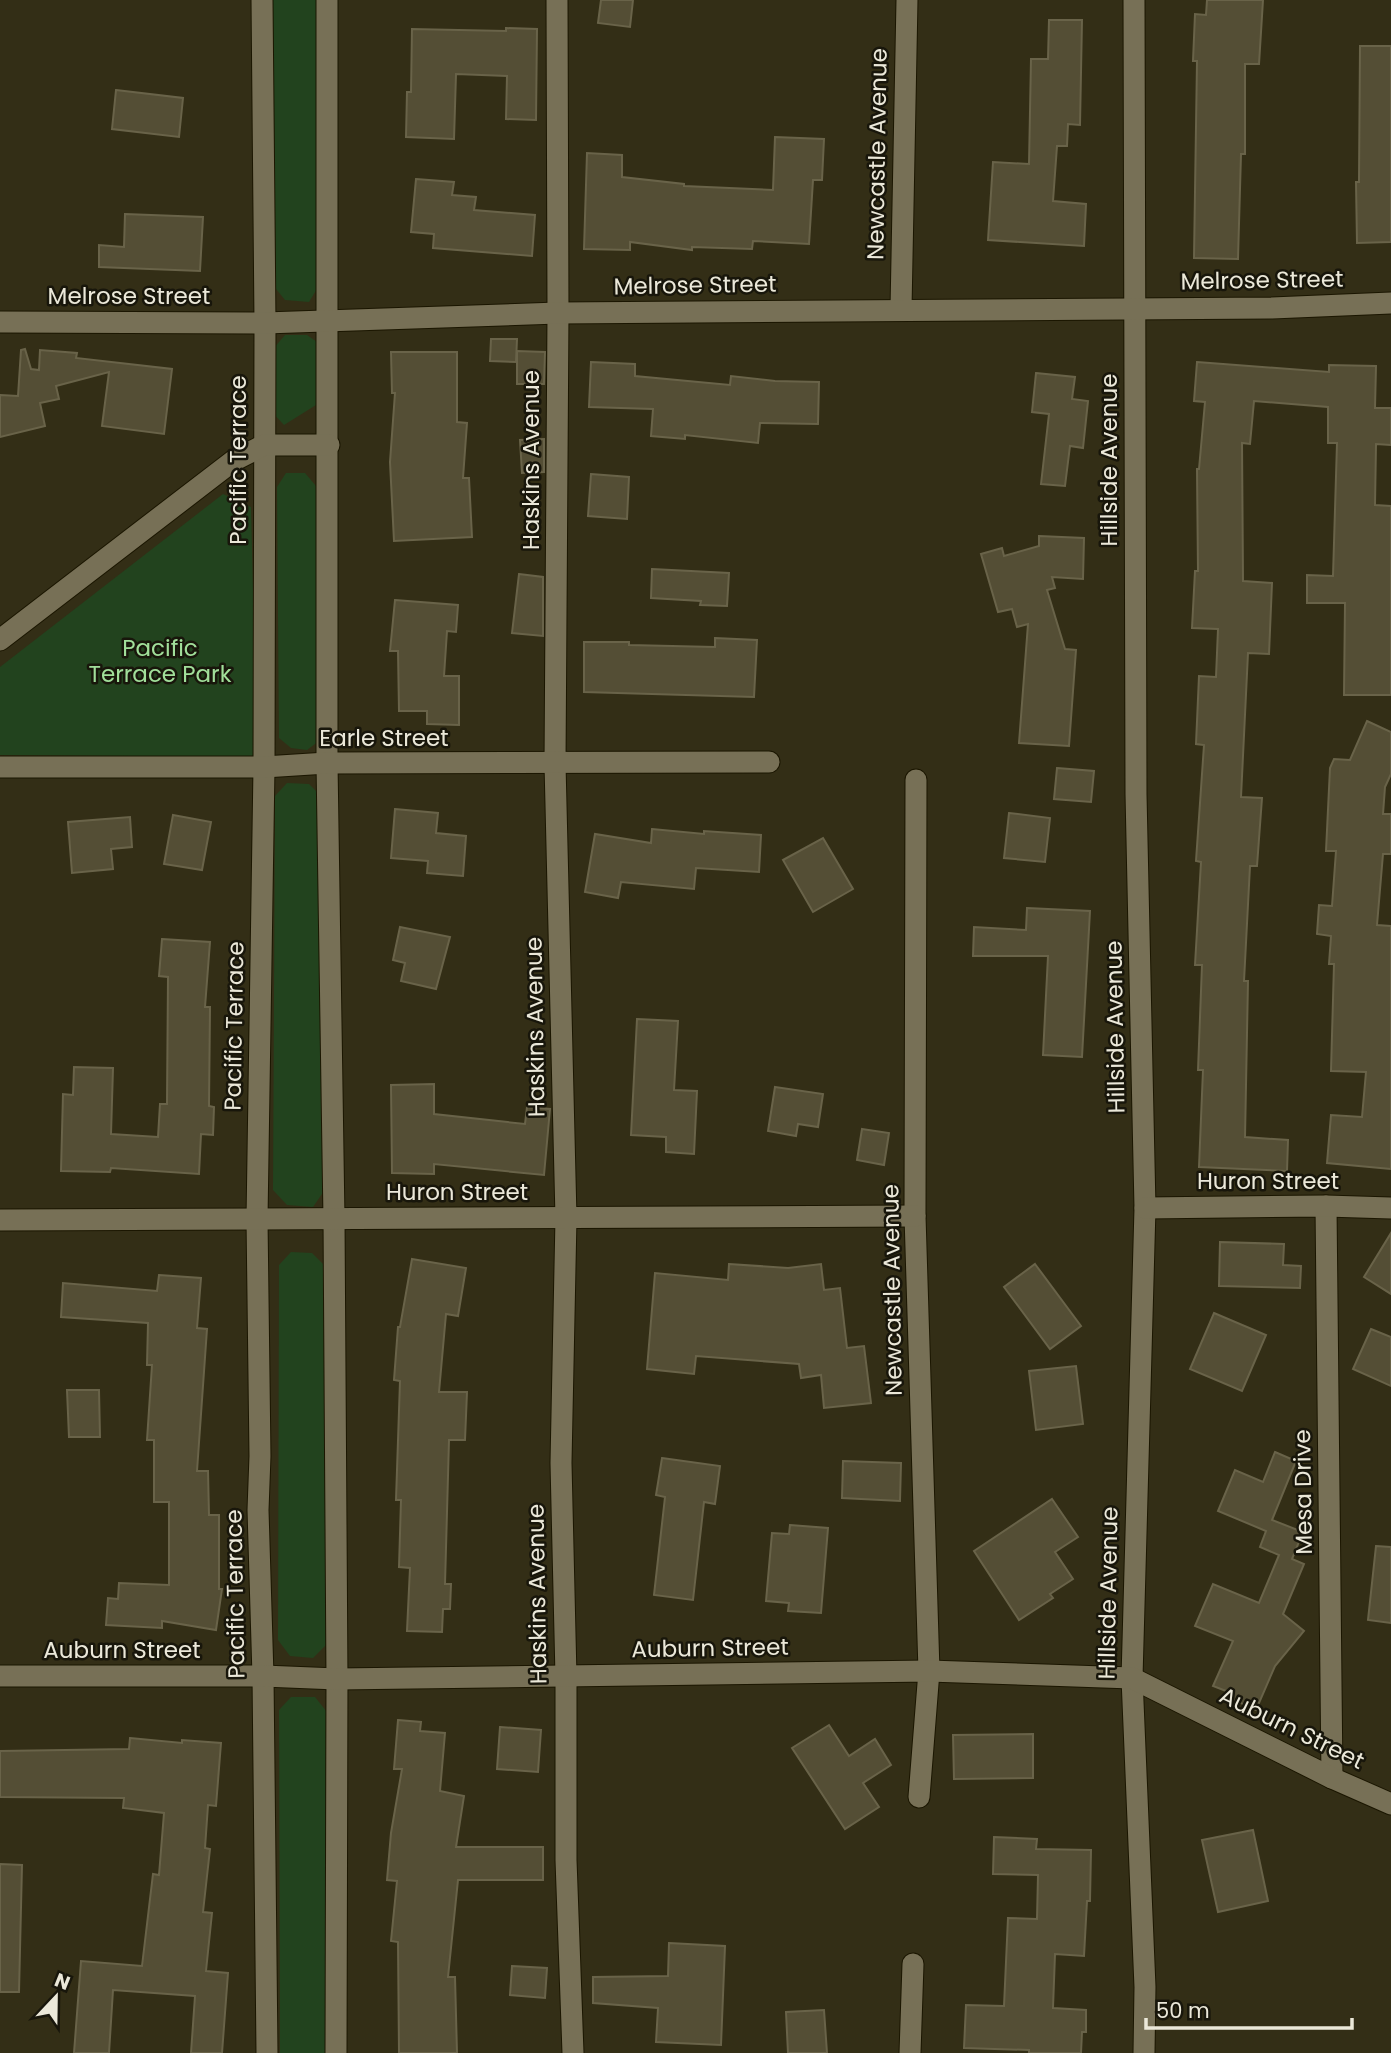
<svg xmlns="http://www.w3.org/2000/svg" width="1391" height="2053" viewBox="0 0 1391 2053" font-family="Poppins,sans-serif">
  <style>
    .green { fill: #22431e }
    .building { fill: #544e35; stroke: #696349; stroke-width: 2 }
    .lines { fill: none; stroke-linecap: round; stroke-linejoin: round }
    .street-casing { stroke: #1b1601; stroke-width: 23 }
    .street { stroke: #777056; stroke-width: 21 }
    .labels { text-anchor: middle; stroke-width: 5; stroke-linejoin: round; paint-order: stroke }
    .street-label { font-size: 23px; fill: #ebe8d9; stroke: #18160b }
    .park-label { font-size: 23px; fill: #a1df9a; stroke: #18160b }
  </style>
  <rect width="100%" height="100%" fill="#332e16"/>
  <g class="green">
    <polygon points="272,0 319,0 320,284 309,302 285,300 272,284"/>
    <polygon points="285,335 307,335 320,344 321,390 316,405 284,425 271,411 273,349"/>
    <polygon points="286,473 305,473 316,486 319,741 307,750 291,748 279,738 277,487"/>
    <polygon points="223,494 251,507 257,757 0,755 0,667"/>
    <polygon points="287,783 309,784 322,797 324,1191 313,1207 287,1205 273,1190 275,796"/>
    <polygon points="291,1252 312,1253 325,1266 326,1645 313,1658 290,1656 278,1640 279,1265"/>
    <polygon points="291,1697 315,1697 327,1712 328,2053 280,2053 279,1710"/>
  </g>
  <g class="building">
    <polygon points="601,0 633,0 630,27 598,23"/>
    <polygon points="1207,0 1263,0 1259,64 1245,64 1245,154 1241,154 1238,259 1194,258 1197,61 1193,61 1195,14 1206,15"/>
    <polygon points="1049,20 1082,20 1080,125 1068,124 1067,146 1057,146 1053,201 1086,204 1084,246 988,240 993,162 1029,164 1031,59 1048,59"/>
    <polygon points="506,28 537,29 536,120 506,119 507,76 456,74 454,139 406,137 407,92 411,92 412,29 506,31"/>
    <polygon points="1360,46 1391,46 1391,242 1357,243 1356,182 1359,182"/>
    <polygon points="116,90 183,98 179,137 112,129"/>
    <polygon points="775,137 824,139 822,180 813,180 809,244 753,241 752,249 692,247 692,250 630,242 630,250 584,249 587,153 622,155 622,177 684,184 684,186 773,190"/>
    <polygon points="416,179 454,182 452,195 476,197 474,210 535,215 532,256 433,248 434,234 411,232"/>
    <polygon points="125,214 203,217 200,271 99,267 99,245 124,247"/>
    <polygon points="491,339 517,339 516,362 490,361"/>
    <polygon points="25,349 31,369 39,370 40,350 77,353 76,358 172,369 164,434 102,426 109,372 56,386 59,399 40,403 45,426 0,437 0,395 18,396 21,350"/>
    <polygon points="517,351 545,352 544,384 517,384"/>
    <polygon points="391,352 457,352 457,422 467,423 463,478 469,478 472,537 394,541 390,462 395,393 392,393"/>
    <polygon points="591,362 635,364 635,376 730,385 731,376 775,381 819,382 818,424 760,423 758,443 685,435 685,439 651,436 653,409 589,407"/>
    <polygon points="1197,362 1329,372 1329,365 1376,366 1375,408 1391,408 1391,445 1376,444 1375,505 1391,506 1391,695 1344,695 1345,603 1307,603 1307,575 1333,576 1337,443 1328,443 1328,407 1254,401 1250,444 1242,443 1243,581 1272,583 1269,654 1248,653 1241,797 1262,798 1257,866 1250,866 1244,981 1248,981 1245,1137 1288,1140 1287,1171 1199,1167 1203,1070 1198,1070 1202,965 1195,965 1201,862 1196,861 1204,745 1196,744 1199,676 1216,677 1218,629 1192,628 1195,571 1198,571 1197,469 1199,469 1205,402 1194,401"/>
    <polygon points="1036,373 1075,377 1072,399 1088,401 1083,448 1070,446 1065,486 1041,484 1049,414 1032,412"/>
    <polygon points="544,439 544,472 522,473 520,440"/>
    <polygon points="591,474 629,477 627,519 588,516"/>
    <polygon points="1039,536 1084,538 1083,579 1052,577 1055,588 1047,590 1065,649 1076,650 1069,746 1019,743 1028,624 1017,627 1012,609 998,612 981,554 1002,548 1004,556 1039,546"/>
    <polygon points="652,569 729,573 727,606 700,605 701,601 651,598"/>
    <polygon points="519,574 543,577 543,636 512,633"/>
    <polygon points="395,600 458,605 456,632 447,631 444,676 459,676 459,725 427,724 427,711 399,711 398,651 390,651"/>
    <polygon points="715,638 757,640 754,697 584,692 584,642 629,642 629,645 715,647"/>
    <polygon points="1367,721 1391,732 1391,774 1385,787 1383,814 1391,814 1391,854 1383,854 1377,925 1391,926 1391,1169 1327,1163 1331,1115 1362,1117 1366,1072 1331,1071 1334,964 1329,964 1331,936 1317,934 1319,905 1332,906 1336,851 1326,851 1330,768 1334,759 1350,760"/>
    <polygon points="1057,768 1094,771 1091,802 1054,799"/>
    <polygon points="395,809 438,813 436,833 466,836 463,876 427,873 428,861 391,858"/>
    <polygon points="1009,813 1050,818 1045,862 1004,858"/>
    <polygon points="173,815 211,822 202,870 164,864"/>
    <polygon points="130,817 132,847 111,849 113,869 72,873 68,822"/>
    <polygon points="652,829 704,834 704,831 761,835 759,872 696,868 694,889 621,882 618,898 585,892 595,834 651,843"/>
    <polygon points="823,838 853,889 813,912 783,860"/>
    <polygon points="1027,908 1090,911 1082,1057 1043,1055 1048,956 973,956 974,927 1026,930"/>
    <polygon points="400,927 450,937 436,989 401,981 405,963 393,960"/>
    <polygon points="162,939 210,942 205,1007 210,1007 209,1106 214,1107 213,1135 201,1134 199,1174 111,1168 110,1172 61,1171 63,1094 73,1095 74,1067 113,1068 111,1134 158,1137 160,1104 167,1104 168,977 159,976"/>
    <polygon points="637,1019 678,1021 674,1090 697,1091 694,1154 666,1152 666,1137 631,1135"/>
    <polygon points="434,1084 434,1114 525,1124 527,1107 550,1109 544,1175 434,1164 434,1174 392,1173 391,1085"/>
    <polygon points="775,1087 823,1094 818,1127 798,1124 796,1136 768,1131"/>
    <polygon points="862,1129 889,1133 884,1165 857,1160"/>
    <polygon points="1391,1233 1391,1294 1364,1277"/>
    <polygon points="1220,1242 1284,1244 1283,1265 1301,1266 1300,1288 1219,1286"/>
    <polygon points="412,1259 466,1268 458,1316 446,1314 439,1392 467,1392 465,1440 449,1440 445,1584 451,1584 450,1609 443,1609 442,1632 407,1631 410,1568 399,1567 401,1500 396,1500 400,1381 394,1380 398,1327 400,1327"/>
    <polygon points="729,1264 788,1268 821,1264 824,1290 840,1288 847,1348 864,1346 871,1403 824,1408 821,1375 801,1378 799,1364 696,1356 694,1374 647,1369 655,1273 728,1280"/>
    <polygon points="1035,1264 1081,1326 1050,1349 1004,1287"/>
    <polygon points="159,1275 201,1278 197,1328 207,1329 197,1471 208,1471 209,1515 219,1515 219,1589 222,1589 216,1630 162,1621 162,1628 106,1625 108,1598 118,1599 119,1583 169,1585 169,1502 154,1502 154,1440 147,1440 152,1365 147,1365 148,1323 61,1317 63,1283 157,1291"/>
    <polygon points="1214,1313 1266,1335 1242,1391 1190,1369"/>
    <polygon points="1371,1329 1391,1337 1391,1386 1353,1369"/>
    <polygon points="1076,1366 1083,1424 1036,1430 1029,1371"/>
    <polygon points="67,1390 99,1390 100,1437 69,1437"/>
    <polygon points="1275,1452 1296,1461 1272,1520 1303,1532 1292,1559 1304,1564 1283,1614 1304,1631 1275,1666 1256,1710 1225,1696 1226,1691 1213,1686 1233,1641 1195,1626 1213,1584 1259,1603 1279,1555 1260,1547 1266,1531 1218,1511 1235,1470 1263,1482"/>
    <polygon points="662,1458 720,1466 715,1504 704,1502 693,1600 654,1595 665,1497 656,1495"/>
    <polygon points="843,1461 901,1463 900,1501 842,1498"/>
    <polygon points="1052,1499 1078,1537 1055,1552 1073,1579 1050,1594 1053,1598 1019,1620 974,1551"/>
    <polygon points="790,1525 828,1528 821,1613 788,1611 789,1603 766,1601 772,1533 789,1534"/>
    <polygon points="1376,1546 1391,1547 1391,1623 1368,1620"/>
    <polygon points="398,1720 421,1722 420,1731 445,1733 440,1791 464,1796 456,1847 543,1847 543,1880 458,1880 448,1977 455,1977 457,2053 399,2053 398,1942 391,1941 397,1881 387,1880 391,1833 402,1769 394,1769"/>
    <polygon points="829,1725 849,1756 875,1739 891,1765 863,1783 879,1807 845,1829 792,1748"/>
    <polygon points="500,1727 541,1730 538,1772 497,1769"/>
    <polygon points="1033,1734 1033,1778 954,1779 953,1735"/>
    <polygon points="130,1738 182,1743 182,1740 221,1743 216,1806 208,1805 205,1848 210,1849 203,1912 212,1913 206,1971 228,1973 222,2053 191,2053 195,1996 113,1990 109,2053 74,2053 81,1961 142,1966 153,1874 159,1875 164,1813 123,1808 124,1798 0,1797 0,1751 129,1749"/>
    <polygon points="1253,1830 1268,1901 1218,1912 1202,1840"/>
    <polygon points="994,1837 1037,1839 1036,1849 1091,1850 1090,1901 1087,1901 1084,1956 1055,1954 1053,2008 1086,2010 1086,2032 1082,2032 1081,2053 1029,2053 1029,2050 964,2048 966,2005 1004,2006 1008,1918 1037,1919 1038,1875 993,1874"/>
    <polygon points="0,1864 22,1865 19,1992 0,1992"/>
    <polygon points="669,1943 725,1946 721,2045 656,2042 658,2008 593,2003 593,1977 668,1976"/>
    <polygon points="512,1966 547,1968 545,1998 510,1995"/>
    <polygon points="824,2010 827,2053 788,2053 786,2012"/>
  </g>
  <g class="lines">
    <g class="street-casing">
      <g id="street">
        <polyline points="262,0 265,323 264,767 257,1219 260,1456 258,1510 263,1676 267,2053"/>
        <polyline points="327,0 327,763 334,1219 337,1679 336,2053"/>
        <polyline points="557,0 558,313 555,764 566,1218 561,1463 566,1677 566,1860 573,2053"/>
        <polyline points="1134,0 1136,794 1145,1208 1132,1678 1145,1987 1144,2053"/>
        <polyline points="901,309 907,0"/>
        <polyline points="0,322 265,323 558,313 1272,308 1391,303"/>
        <polyline points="0,640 233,461 264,445 329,445"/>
        <polyline points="0,767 264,767 327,763 769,762"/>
        <polyline points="916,780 915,1216 929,1671 919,1797"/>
        <polyline points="1326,1206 1332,1778"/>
        <polyline points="1145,1208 1326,1206 1391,1208"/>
        <polyline points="0,1220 915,1216"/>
        <polyline points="0,1676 263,1676 337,1679 929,1671 1132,1678 1332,1778 1391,1804"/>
        <polyline points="910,2053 913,1964"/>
      </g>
    </g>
    <use href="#street" class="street"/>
  </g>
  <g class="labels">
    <g class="street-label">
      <text transform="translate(877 154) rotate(-89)" y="8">Newcastle Avenue</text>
      <text transform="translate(1262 280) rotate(-1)" y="8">Melrose Street</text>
      <text transform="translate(695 285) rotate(-1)" y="8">Melrose Street</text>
      <text x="129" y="304">Melrose Street</text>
      <text transform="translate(238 460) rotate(-90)" y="8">Pacific Terrace</text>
      <text transform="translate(531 460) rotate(-90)" y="8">Haskins Avenue</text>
      <text transform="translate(1109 460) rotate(-90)" y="8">Hillside Avenue</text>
      <text x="384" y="746">Earle Street</text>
      <text transform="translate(234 1026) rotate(-89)" y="8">Pacific Terrace</text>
      <text transform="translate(535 1027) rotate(-91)" y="8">Haskins Avenue</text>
      <text transform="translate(1115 1027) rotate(-91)" y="8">Hillside Avenue</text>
      <text x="1268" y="1189">Huron Street</text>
      <text x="457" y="1200">Huron Street</text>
      <text transform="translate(892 1290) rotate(-91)" y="8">Newcastle Avenue</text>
      <text transform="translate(1303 1492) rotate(-91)" y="8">Mesa Drive</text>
      <text transform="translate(1108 1593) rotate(-89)" y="8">Hillside Avenue</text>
      <text transform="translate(235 1594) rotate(-91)" y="8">Pacific Terrace</text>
      <text transform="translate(537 1594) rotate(-91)" y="8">Haskins Avenue</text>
      <text transform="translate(710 1648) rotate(-1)" y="8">Auburn Street</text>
      <text x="122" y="1658">Auburn Street</text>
      <text transform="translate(1292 1728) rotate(26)" y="8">Auburn Street</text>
    </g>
    <g class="park-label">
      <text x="160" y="656">Pacific<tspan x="160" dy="26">Terrace Park</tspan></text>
    </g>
  </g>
  <g transform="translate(56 1997) rotate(22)" stroke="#18160b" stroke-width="5" paint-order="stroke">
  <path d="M0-5L12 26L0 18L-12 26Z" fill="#ebe8d9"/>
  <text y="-10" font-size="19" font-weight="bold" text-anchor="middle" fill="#ebe8d9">N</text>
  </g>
  <path d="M1146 2018v10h206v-10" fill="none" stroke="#ebe8d9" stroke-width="3.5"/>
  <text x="1156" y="2018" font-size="21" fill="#ebe8d9" stroke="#18160b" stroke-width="5" paint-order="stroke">50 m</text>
</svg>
